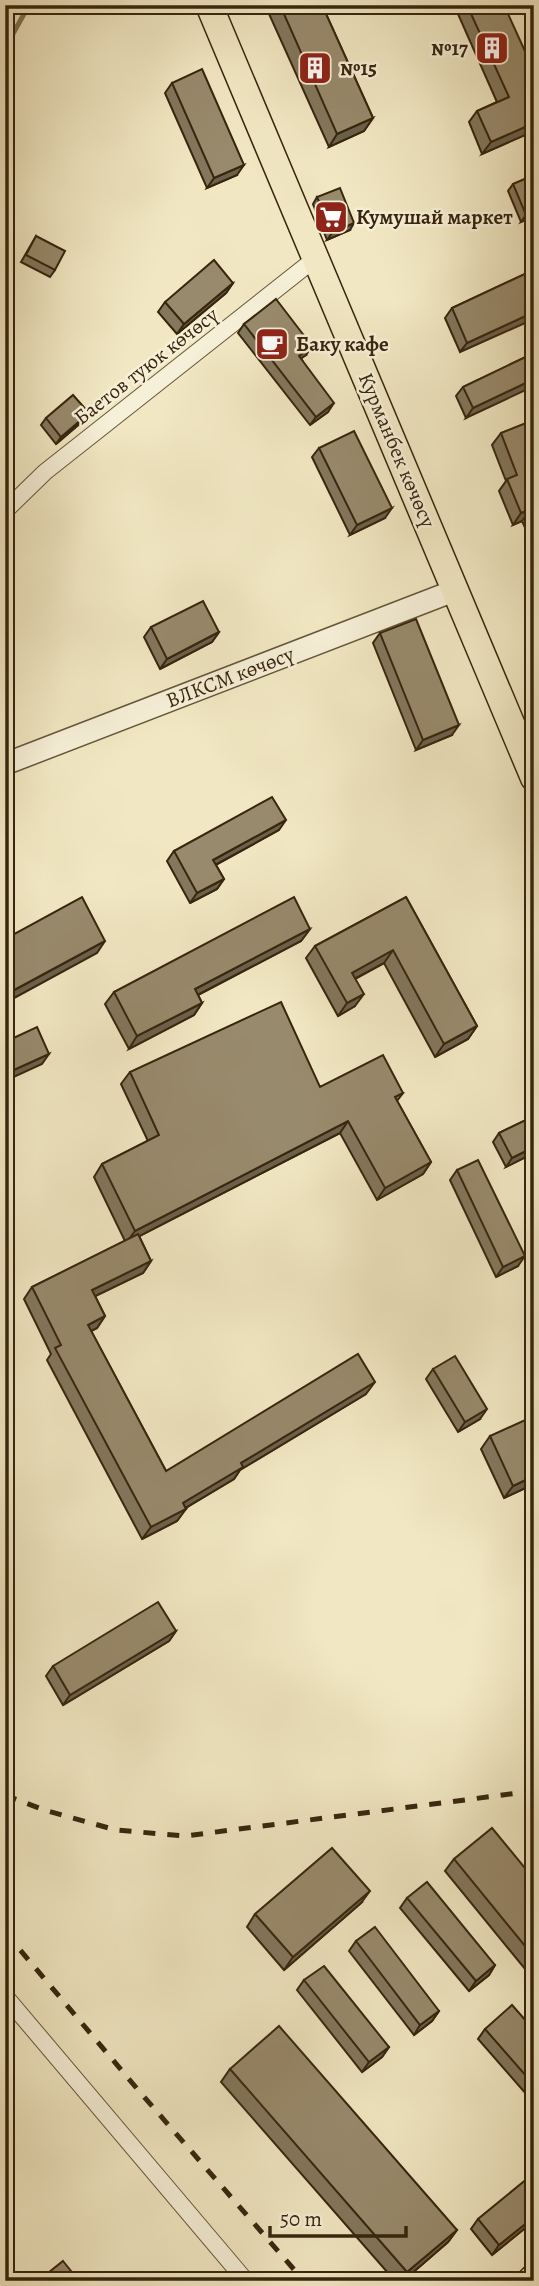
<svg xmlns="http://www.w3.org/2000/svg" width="539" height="2286" viewBox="0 0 539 2286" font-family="Alegreya,serif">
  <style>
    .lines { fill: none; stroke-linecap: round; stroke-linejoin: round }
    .stream { stroke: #817255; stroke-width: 5 }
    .minor-casing { stroke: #66563b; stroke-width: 18 }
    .tertiary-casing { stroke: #66563b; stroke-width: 24 }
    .primary-casing { stroke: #37250e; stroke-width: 29 }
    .minor { stroke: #f6f0d8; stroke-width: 16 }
    .tertiary { stroke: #f6f0d8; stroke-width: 21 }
    .primary { stroke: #f1e8c3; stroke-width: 26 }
    .rail { stroke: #37250e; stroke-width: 5; stroke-dasharray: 12 12; stroke-linecap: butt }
    .wall { fill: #83775d; stroke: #37250e; stroke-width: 2 }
    .shaded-wall { fill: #6a614c; stroke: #37250e; stroke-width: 2 }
    .building { fill: #988a6c; stroke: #37250e; stroke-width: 2 }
    .labels { text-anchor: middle; stroke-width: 5; stroke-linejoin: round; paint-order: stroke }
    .poi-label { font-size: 21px; font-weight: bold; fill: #37250e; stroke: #f6f0d8; text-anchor: start }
    .street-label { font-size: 21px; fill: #37250e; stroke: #f6f0d8 }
  </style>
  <rect width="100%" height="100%" fill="#f1e8c3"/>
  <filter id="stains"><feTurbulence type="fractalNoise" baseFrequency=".00286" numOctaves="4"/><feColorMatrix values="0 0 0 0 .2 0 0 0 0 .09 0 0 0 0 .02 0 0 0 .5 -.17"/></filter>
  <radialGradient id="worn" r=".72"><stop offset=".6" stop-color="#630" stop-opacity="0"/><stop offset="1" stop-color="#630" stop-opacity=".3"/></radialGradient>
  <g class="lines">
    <polyline class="stream" points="5,48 29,5"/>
    <g class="minor-casing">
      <g id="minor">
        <polyline points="5,511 45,472 316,258"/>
        <polyline points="5,1996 246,2281"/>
      </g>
    </g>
    <g class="tertiary-casing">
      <polyline id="tertiary" points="5,764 456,590"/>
    </g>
    <g class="primary-casing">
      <g id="primary">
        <polyline points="209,5 534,778"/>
        <polyline points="530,2281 534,2277"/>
      </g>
    </g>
    <use href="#minor" class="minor"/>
    <use href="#tertiary" class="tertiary"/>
    <use href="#primary" class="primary"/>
    <g class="rail">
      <polyline points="5,1795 44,1810 116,1830 185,1836 534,1791"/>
      <polyline points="5,1932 139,2091 304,2281"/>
    </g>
  </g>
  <g class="wall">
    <polygon points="265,5 322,5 373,118 364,131 329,147"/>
    <polygon points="454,5 504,5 534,131 482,154 469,122 477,111 497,102"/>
    <polygon points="172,83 237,175 207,188 165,93"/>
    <polygon points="534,175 534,216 521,222 508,191 513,184"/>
    <polygon points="317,197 350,230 327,240 313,204"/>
    <polygon points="36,236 55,270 50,277 21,262"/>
    <polygon points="527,273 460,352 445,318 452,308"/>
    <polygon points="233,283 226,293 177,334 158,312 165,302"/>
    <polygon points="244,324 306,355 301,358 328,412 310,425 238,333"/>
    <polygon points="534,353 466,418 456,396 463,387"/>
    <polygon points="46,418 84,420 56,444 41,425"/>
    <polygon points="534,420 534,547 522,521 513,525 499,491 506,481 492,445 501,433"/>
    <polygon points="319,448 385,518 350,535 312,457"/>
    <polygon points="151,627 219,632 212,642 160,669 144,637"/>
    <polygon points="380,633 452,735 416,750 373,643"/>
    <polygon points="279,830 216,865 224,879 217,889 190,903 167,861 174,851"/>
    <polygon points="406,897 477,1026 468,1039 435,1057 384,963 355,979 355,1006 338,1016 306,958 315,946"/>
    <polygon points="310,929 301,941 198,995 202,1003 194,1015 129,1049 105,1004 114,992"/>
    <polygon points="130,1072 403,1093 397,1101 431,1162 423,1174 377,1200 340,1133 139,1236 151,1261 143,1273 95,1296 105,1316 97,1328 91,1331 166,1471 366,1394 240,1470 234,1479 186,1508 177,1521 142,1539 47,1360 51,1354 24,1299 32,1287 125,1241 94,1177 102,1164 148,1141 121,1084"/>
    <polygon points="534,1116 534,1153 506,1167 493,1142 499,1133"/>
    <polygon points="457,1170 518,1266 496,1277 450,1180"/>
    <polygon points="433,1369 480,1419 458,1432 426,1379"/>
    <polygon points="490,1436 534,1484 504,1498 481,1449"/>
    <polygon points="176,1631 169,1641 63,1705 46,1676 53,1666"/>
    <polygon points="454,1859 534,1879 534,1980 445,1871"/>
    <polygon points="407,1898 495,1965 489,1975 469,1991 400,1908"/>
    <polygon points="361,1903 284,1970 247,1927 255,1914"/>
    <polygon points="356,1941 439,2011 432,2021 414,2035 349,1951"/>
    <polygon points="304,1980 389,2047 382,2057 362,2072 297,1990"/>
    <polygon points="485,2029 534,2030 534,2103 478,2039"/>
    <polygon points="230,2069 457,2230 448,2242 403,2281 395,2281 221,2082"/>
    <polygon points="478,2219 534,2221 492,2255 471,2229"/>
  </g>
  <g class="shaded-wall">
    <polygon points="373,118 364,131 329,147 337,134"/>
    <polygon points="534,123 534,131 482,154 491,142"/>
    <polygon points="244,165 237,175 207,188 214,178"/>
    <polygon points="534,212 534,216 521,222 526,215"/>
    <polygon points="354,223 350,230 327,240 332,233"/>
    <polygon points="233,283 226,293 177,334 184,324"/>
    <polygon points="534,312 534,319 460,352 467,343"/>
    <polygon points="312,346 306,355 293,364 299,356"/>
    <polygon points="534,379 534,386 466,418 473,408"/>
    <polygon points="334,403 328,412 310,425 316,417"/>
    <polygon points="89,413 84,420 56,444 61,437"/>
    <polygon points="392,508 385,518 350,535 357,525"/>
    <polygon points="531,509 522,521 513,525 521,513"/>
    <polygon points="219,632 212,642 160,669 167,659"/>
    <polygon points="459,725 452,735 416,750 423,740"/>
    <polygon points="286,820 279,830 206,870 213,860"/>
    <polygon points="224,879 217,889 190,903 197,893"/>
    <polygon points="310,929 301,941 186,1001 195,989"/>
    <polygon points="105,941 97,953 5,1003 5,995"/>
    <polygon points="393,950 384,963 343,985 352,973"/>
    <polygon points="364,994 355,1006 338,1016 347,1003"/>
    <polygon points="202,1003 194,1015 129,1049 137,1036"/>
    <polygon points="477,1026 468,1039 435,1057 444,1044"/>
    <polygon points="49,1054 42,1064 5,1081 5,1074"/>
    <polygon points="348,1121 340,1133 126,1243 135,1231"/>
    <polygon points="534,1147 534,1153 506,1167 512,1158"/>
    <polygon points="431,1162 423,1174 377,1200 385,1188"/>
    <polygon points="525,1256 518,1266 496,1277 503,1267"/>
    <polygon points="151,1261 143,1273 83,1302 92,1290"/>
    <polygon points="105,1316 97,1328 80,1337 88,1325"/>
    <polygon points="375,1382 366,1394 240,1470 234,1479 180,1511 186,1509 177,1521 142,1539 151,1527 183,1503 241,1463"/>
    <polygon points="487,1409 480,1419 458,1432 465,1422"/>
    <polygon points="534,1476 534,1484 504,1498 513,1486"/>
    <polygon points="176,1631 169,1641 63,1705 70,1695"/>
    <polygon points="370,1891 361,1903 284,1970 293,1957"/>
    <polygon points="495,1965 489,1975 469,1991 476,1981"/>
    <polygon points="439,2011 432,2021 414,2035 420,2025"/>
    <polygon points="389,2047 382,2057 362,2072 369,2062"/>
    <polygon points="534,2217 534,2221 492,2255 499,2245"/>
    <polygon points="457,2230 448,2242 403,2281 401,2281 407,2272"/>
  </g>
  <g class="building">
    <polygon points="280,5 322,5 373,118 337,134"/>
    <polygon points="467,5 504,5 534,71 534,123 491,142 477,111 509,97"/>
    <polygon points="202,69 244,165 214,178 172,83"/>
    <polygon points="534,175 534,212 526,215 513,184"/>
    <polygon points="340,188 354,223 332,233 317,197"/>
    <polygon points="36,236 65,251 55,270 26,255"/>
    <polygon points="214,260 233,283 184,324 165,302"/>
    <polygon points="527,273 534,288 534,312 467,343 452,308"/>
    <polygon points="276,299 312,346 299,356 334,403 316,417 244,324"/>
    <polygon points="534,353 534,379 473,408 463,387"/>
    <polygon points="73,395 89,413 61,437 46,418"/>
    <polygon points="534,420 534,516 531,509 521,513 507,479 517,475 501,433"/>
    <polygon points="354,431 392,508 357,525 319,448"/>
    <polygon points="203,601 219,632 167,659 151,627"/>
    <polygon points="416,619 459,725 423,740 380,633"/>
    <polygon points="272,797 286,820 213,860 224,879 197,893 174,851"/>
    <polygon points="82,897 105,941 5,995 5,939"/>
    <polygon points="294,897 310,929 195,989 202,1003 137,1036 114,992"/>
    <polygon points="406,897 477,1026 444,1044 393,950 352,973 364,994 347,1003 315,946"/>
    <polygon points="281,1002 320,1087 383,1055 403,1093 395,1097 431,1162 385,1188 348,1121 135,1231 102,1164 159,1135 130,1072"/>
    <polygon points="37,1027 49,1054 5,1074 5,1042"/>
    <polygon points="534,1116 534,1147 512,1158 499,1133"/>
    <polygon points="478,1160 525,1256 503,1267 457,1170"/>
    <polygon points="138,1234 151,1261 92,1290 105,1316 88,1325 166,1471 358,1354 375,1382 241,1463 243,1467 183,1503 186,1509 151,1527 55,1348 61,1345 32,1287"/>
    <polygon points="455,1356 487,1409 465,1422 433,1369"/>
    <polygon points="534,1416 534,1476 513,1486 490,1436"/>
    <polygon points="158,1602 176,1631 70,1695 53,1666"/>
    <polygon points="492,1828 534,1879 534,1957 454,1859"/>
    <polygon points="332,1848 370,1891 293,1957 255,1914"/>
    <polygon points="427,1882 495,1965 476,1981 407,1898"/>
    <polygon points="375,1927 439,2011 420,2025 356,1941"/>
    <polygon points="324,1966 389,2047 369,2062 304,1980"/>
    <polygon points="512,2005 534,2030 534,2085 485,2029"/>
    <polygon points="279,2026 457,2230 407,2272 230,2069"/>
    <polygon points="534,2173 534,2217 499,2245 478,2219"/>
    <polygon points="63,2261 79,2281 38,2281"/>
  </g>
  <defs>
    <g id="building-square" transform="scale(1.75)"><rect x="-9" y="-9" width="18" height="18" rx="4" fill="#8f2418" stroke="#f6f0d8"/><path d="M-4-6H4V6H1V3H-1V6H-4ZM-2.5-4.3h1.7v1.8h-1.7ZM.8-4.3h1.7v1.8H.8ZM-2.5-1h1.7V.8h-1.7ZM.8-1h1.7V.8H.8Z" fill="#fff"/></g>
    <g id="supermarket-square" transform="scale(1.75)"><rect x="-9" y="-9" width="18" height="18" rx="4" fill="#8f2418" stroke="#f6f0d8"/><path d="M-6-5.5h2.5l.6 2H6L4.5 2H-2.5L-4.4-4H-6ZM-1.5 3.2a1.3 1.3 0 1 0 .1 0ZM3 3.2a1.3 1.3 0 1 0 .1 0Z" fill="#fff"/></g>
    <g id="cafe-square" transform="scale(1.75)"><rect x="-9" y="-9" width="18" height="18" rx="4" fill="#8f2418" stroke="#f6f0d8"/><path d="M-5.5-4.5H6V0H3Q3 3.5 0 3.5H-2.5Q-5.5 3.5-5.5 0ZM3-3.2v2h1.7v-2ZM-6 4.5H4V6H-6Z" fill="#fff"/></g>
  </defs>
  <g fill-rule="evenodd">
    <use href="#building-square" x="492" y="48"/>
    <use href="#building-square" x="315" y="68"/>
    <use href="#supermarket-square" x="331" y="217"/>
    <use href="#cafe-square" x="272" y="344"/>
  </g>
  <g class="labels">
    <g class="poi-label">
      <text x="468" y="55" text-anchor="end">№17</text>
      <text x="340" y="75">№15</text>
      <text x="356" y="224">Кумушай маркет</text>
      <text x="296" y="351">Баку кафе</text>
    </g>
    <g class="street-label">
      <text transform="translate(146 366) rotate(-38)" y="7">Баетов туюк көчөсү</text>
      <text transform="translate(397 450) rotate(67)" y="7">Курманбек көчөсү</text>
      <text transform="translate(230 677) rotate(-21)" y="7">ВЛКСМ көчөсү</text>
    </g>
  </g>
  <rect width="539" height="2286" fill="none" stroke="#f1e8c3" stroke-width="28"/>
  <rect x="7" y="7" width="525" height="2272" fill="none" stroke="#37250e" stroke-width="3.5"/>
  <rect x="14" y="14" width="511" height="2258" fill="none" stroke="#37250e" stroke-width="2"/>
  <path d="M270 2226v10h136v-10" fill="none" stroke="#37250e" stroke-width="3.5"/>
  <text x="280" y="2226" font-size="21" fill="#37250e" stroke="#f6f0d8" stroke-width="5" paint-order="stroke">50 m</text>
  <rect width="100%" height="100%" filter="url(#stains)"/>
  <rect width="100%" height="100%" fill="url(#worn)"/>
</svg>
